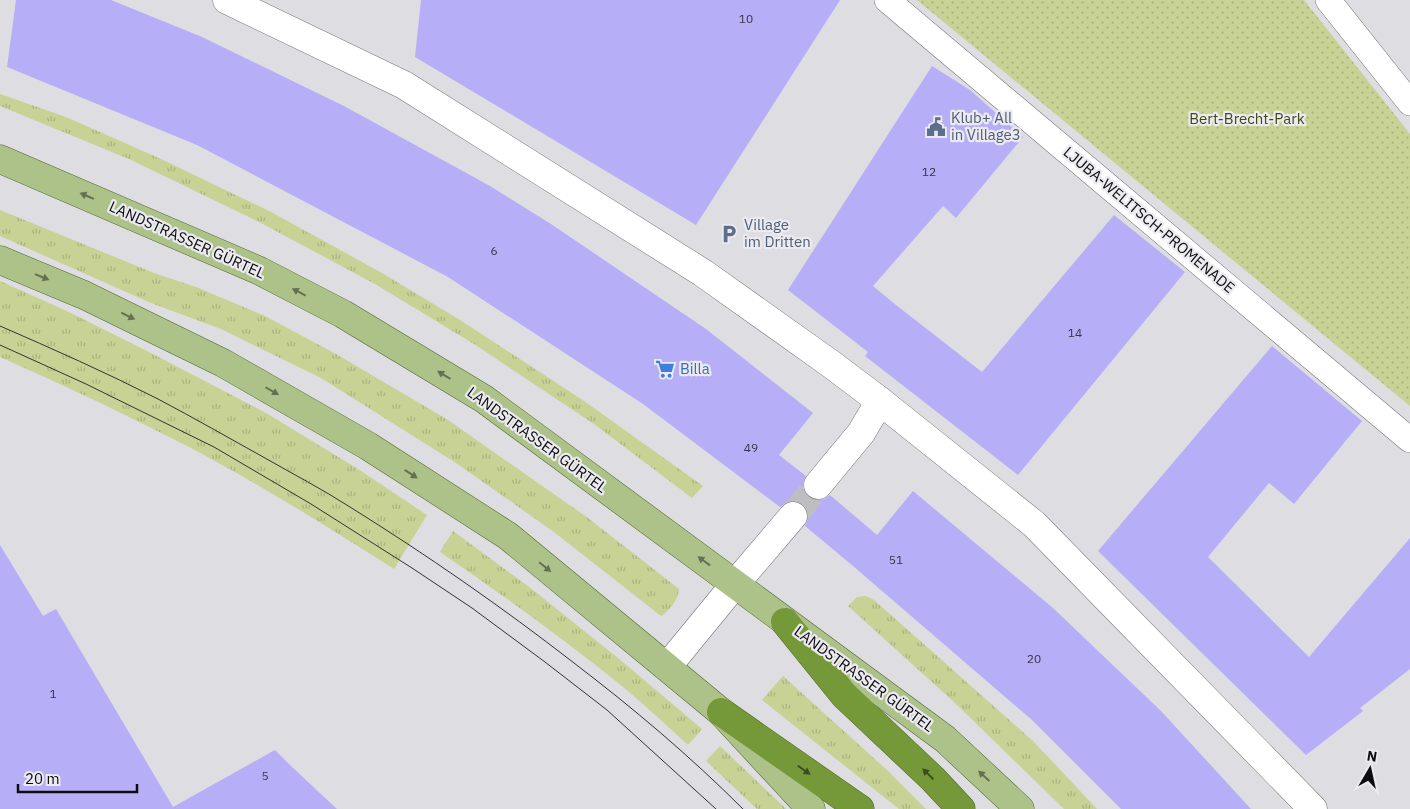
<svg xmlns="http://www.w3.org/2000/svg" width="1410" height="809" viewBox="0 0 1410 809" font-family="'IBM Plex Sans',sans-serif">
  <style>
    .grass { fill: url(#grass-tufts) }
    .park { fill: url(#park-dots) }
    .building { fill: #b6aff7 }
    .lines { fill: none; stroke-linecap: round; stroke-linejoin: round }
    .minor-tunnel { stroke: #bebec2; stroke-width: 28; stroke-dasharray: 28 14; stroke-linecap: butt }
    .pedestrian-casing { stroke: #75757a; stroke-width: 26 }
    .minor-casing { stroke: #75757a; stroke-width: 29 }
    .primary-casing { stroke: #51682a; stroke-width: 29 }
    .motorway-casing { stroke: #51682a; stroke-width: 29 }
    .pedestrian { stroke: #fff; stroke-width: 25 }
    .minor { stroke: #fff; stroke-width: 28 }
    .primary { stroke: #acc288; stroke-width: 28 }
    .motorway { stroke: #759939; stroke-width: 28 }
    .tram { stroke: #343336; stroke-width: 1 }
    .oneway { fill: #647051 }
    .oneway2 { fill: #3c4b21 }
    .labels { text-anchor: middle; stroke-width: 4.5; stroke-linejoin: round; paint-order: stroke }
    .number-label { font-size: 12px; fill: #373548 }
    .service-label { font-size: 15px; fill: #4e5e75; stroke: #ebeaf0; text-anchor: start }
    .park-label { font-size: 15px; fill: #434a10; stroke: #ebeaf0 }
    .street-label { font-size: 15px; fill: #0d0c0e; stroke: #ebeaf0 }
    .shop-label { font-size: 15px; fill: #366cbe; stroke: #ebeaf0; text-anchor: start }
  </style>
  <defs>
    <pattern id="grass-tufts" width="24" height="20" patternUnits="userSpaceOnUse" patternTransform="scale(1.25)"><rect width="24" height="20" fill="#c7d294"/><path d="M3 7l-1-3M5 7V3M7 7l1-3M15 17l-1-3M17 17v-4M19 17l1-3" fill="none" stroke="#aab37e"/></pattern>
    <pattern id="park-dots" width="8" height="8" patternUnits="userSpaceOnUse" patternTransform="scale(1.25)"><rect width="8" height="8" fill="#c7d294"/><path d="M2 2h.1M6 6h.1" fill="none" stroke="#aab37e" stroke-width="1.8" stroke-linecap="round"/></pattern>
  </defs>
  <rect width="100%" height="100%" fill="#dddde2"/>
  <g class="grass">
    <polygon points="0,94 66,117 161,159 271,212 382,273 460,320 584,401 703,486 692,498 594,424 474,344 375,284 261,223 129,159 0,106"/>
    <path d="M0 210 154 273 196 287 265 316 336 354 448 420 588 518 679 589C679 598 669 612 661 616L554 532 456 463 321 378 221 329 151 303 0 236Z"/>
    <path d="M0 281 69 312 151 353 266 413 358 469 427 515 394 569C327 526 259 484 189 447 127 415 64 385 0 357Z"/>
    <path d="M453 531 533 590 618 658 702 729 688 745C666 725 645 705 622 686 563 639 502 594 440 552Z"/>
    <polygon points="866,596 874,600 1033,741 1097,809 1064,809 954,702 848,606 857,597"/>
    <polygon points="783,676 888,771 926,809 899,809 762,700"/>
    <polygon points="720,746 783,806 786,809 757,809 706,761"/>
  </g>
  <polygon class="park" points="917,0 1304,0 1410,134 1410,406"/>
  <g class="building">
    <polygon points="16,0 111,0 202,37 344,106 490,186 551,224 706,329 813,413 779,455 806,476 803,483 803,490 808,497 816,500 824,499 830,495 877,535 913,491 1053,608 1161,711 1251,809 1121,809 1032,720 853,566 805,526 808,519 808,511 803,504 796,501 788,501 780,507 643,404 448,277 197,145 7,67"/>
    <polygon points="421,0 840,0 696,225 415,57"/>
    <polygon points="932,66 970,90 1023,137 956,218 943,206 873,286 896,305 982,372 1114,215 1185,272 1018,475 865,356 868,352 788,290"/>
    <polygon points="1272,346 1362,421 1294,504 1269,483 1208,557 1309,657 1410,538 1410,669 1360,708 1363,711 1306,755 1098,551"/>
    <polygon points="0,545 43,616 56,609 173,807 275,750 291,766 337,809 0,809"/>
  </g>
  <g class="lines">
    <polyline class="minor-tunnel" points="793,516 818,485"/>
    <g class="pedestrian-casing">
      <g id="pedestrian">
        <polyline points="887,0 1410,440"/>
        <polyline points="1328,0 1410,103"/>
      </g>
    </g>
    <g class="minor-casing">
      <g id="minor">
        <polyline points="227,0 404,85 703,273 831,364 880,401 1034,524 1313,809"/>
        <polyline points="818,485 861,433 880,401"/>
        <polyline points="667,667 735,584 793,516"/>
      </g>
    </g>
    <g class="primary-casing">
      <g id="primary">
        <polyline points="0,159 260,271 343,314 484,399 945,739 1020,809"/>
        <polyline points="0,260 84,295 223,363 368,446 508,536 721,712 811,809"/>
      </g>
    </g>
    <g class="motorway-casing">
      <g id="motorway">
        <polyline points="785,622 844,695 933,779 961,809"/>
        <polyline points="721,712 860,809"/>
      </g>
    </g>
    <use href="#pedestrian" class="pedestrian"/>
    <use href="#minor" class="minor"/>
    <use href="#primary" class="primary"/>
    <use href="#motorway" class="motorway"/>
    <g class="tram">
      <path d="M0 326C53 349 107 373 158 399 194 418 229 438 265 458 293 474 322 489 350 507 427 555 502 607 574 663 633 708 690 756 743 809"/>
      <polyline points="0,345 86,384 214,447 311,504 412,568 472,608 545,662 607,710 716,809"/>
    </g>
  </g>
  <defs><path id="oneway-solid" d="M-6-.8H1V-3.2L6.5 0L1 3.2V.8H-6Z" transform="scale(1.25)"/></defs>
  <g class="oneway">
    <use href="#oneway-solid" transform="translate(87 196) rotate(-157)"/>
    <use href="#oneway-solid" transform="translate(42 277) rotate(22)"/>
    <use href="#oneway-solid" transform="translate(299 292) rotate(-152)"/>
    <use href="#oneway-solid" transform="translate(128 316) rotate(26)"/>
    <use href="#oneway-solid" transform="translate(444 375) rotate(-149)"/>
    <use href="#oneway-solid" transform="translate(272 391) rotate(30)"/>
    <use href="#oneway-solid" transform="translate(411 474) rotate(33)"/>
    <use href="#oneway-solid" transform="translate(704 561) rotate(-144)"/>
    <use href="#oneway-solid" transform="translate(545 567) rotate(39)"/>
    <use href="#oneway-solid" transform="translate(984 776) rotate(-137)"/>
  </g>
  <g class="oneway2">
    <use href="#oneway-solid" transform="translate(804 770) rotate(35)"/>
    <use href="#oneway-solid" transform="translate(928 774) rotate(-136)"/>
  </g>
  <defs>
    <g id="civic-bare" transform="scale(1.5)"><path d="M-.6-6.5H3V-4.5H.6V-3L4-1V1h2V6H-6V1h2V-1L-.6-3ZM-1.2 2.5V6h2.4V2.5Z" fill="#5c6f8a" stroke="#ebeaf0" stroke-width="2.5" paint-order="stroke"/></g>
    <g id="parking-bare" transform="scale(1.5)"><path d="M-3.5-5.5H1a3.5 3.5 0 0 1 0 7H-1V5.5H-3.5ZM-1-3.4V-.6H.8a1.4 1.4 0 0 0 0-2.8Z" fill="#5c6f8a" stroke="#ebeaf0" stroke-width="2.5" paint-order="stroke"/></g>
    <g id="supermarket-bare" transform="scale(1.5)"><path d="M-6-5.5h2.5l.6 2H6L4.5 2H-2.5L-4.4-4H-6ZM-1.5 3.2a1.3 1.3 0 1 0 .1 0ZM3 3.2a1.3 1.3 0 1 0 .1 0Z" fill="#3f7fe0" stroke="#ebeaf0" stroke-width="2.5" paint-order="stroke"/></g>
  </defs>
  <g fill-rule="evenodd">
    <use href="#civic-bare" x="936" y="127"/>
    <use href="#parking-bare" x="729" y="234"/>
    <use href="#supermarket-bare" x="665" y="369"/>
  </g>
  <g class="labels">
    <g class="number-label">
      <text x="746" y="23">10</text>
      <text x="929" y="176">12</text>
      <text x="494" y="255">6</text>
      <text x="1075" y="337">14</text>
      <text x="751" y="452">49</text>
      <text x="896" y="564">51</text>
      <text x="1034" y="663">20</text>
      <text x="53" y="698">1</text>
      <text x="265" y="780">5</text>
    </g>
    <g class="service-label">
      <text x="951" y="123">Klub+ All<tspan x="951" dy="17">in Village3</tspan></text>
      <text x="744" y="230">Village<tspan x="744" dy="17">im Dritten</tspan></text>
    </g>
    <g class="park-label">
      <text x="1247" y="124">Bert-Brecht-Park</text>
    </g>
    <g class="street-label">
      <text transform="translate(1149 220) rotate(40)" y="5">LJUBA-WELITSCH-PROMENADE</text>
      <text transform="translate(187 240) rotate(24)" y="5">LANDSTRASSER GÜRTEL</text>
      <text transform="translate(537 440) rotate(36)" y="5">LANDSTRASSER GÜRTEL</text>
      <text transform="translate(864 679) rotate(36)" y="5">LANDSTRASSER GÜRTEL</text>
    </g>
    <g class="shop-label">
      <text x="680" y="374">Billa</text>
    </g>
  </g>
  <g transform="translate(1370 769) rotate(9)" stroke="#ebeaf0" stroke-width="4" paint-order="stroke">
  <path d="M0-4L9 19L0 12L-9 19Z" fill="#0d0c0e"/>
  <text y="-8" font-size="14" font-weight="bold" text-anchor="middle" fill="#0d0c0e">N</text>
  </g>
  <path d="M18 784v8h119v-8" fill="none" stroke="#0d0c0e" stroke-width="2.5"/>
  <text x="25" y="784" font-size="15" fill="#0d0c0e" stroke="#ebeaf0" stroke-width="4" paint-order="stroke">20 m</text>
</svg>
